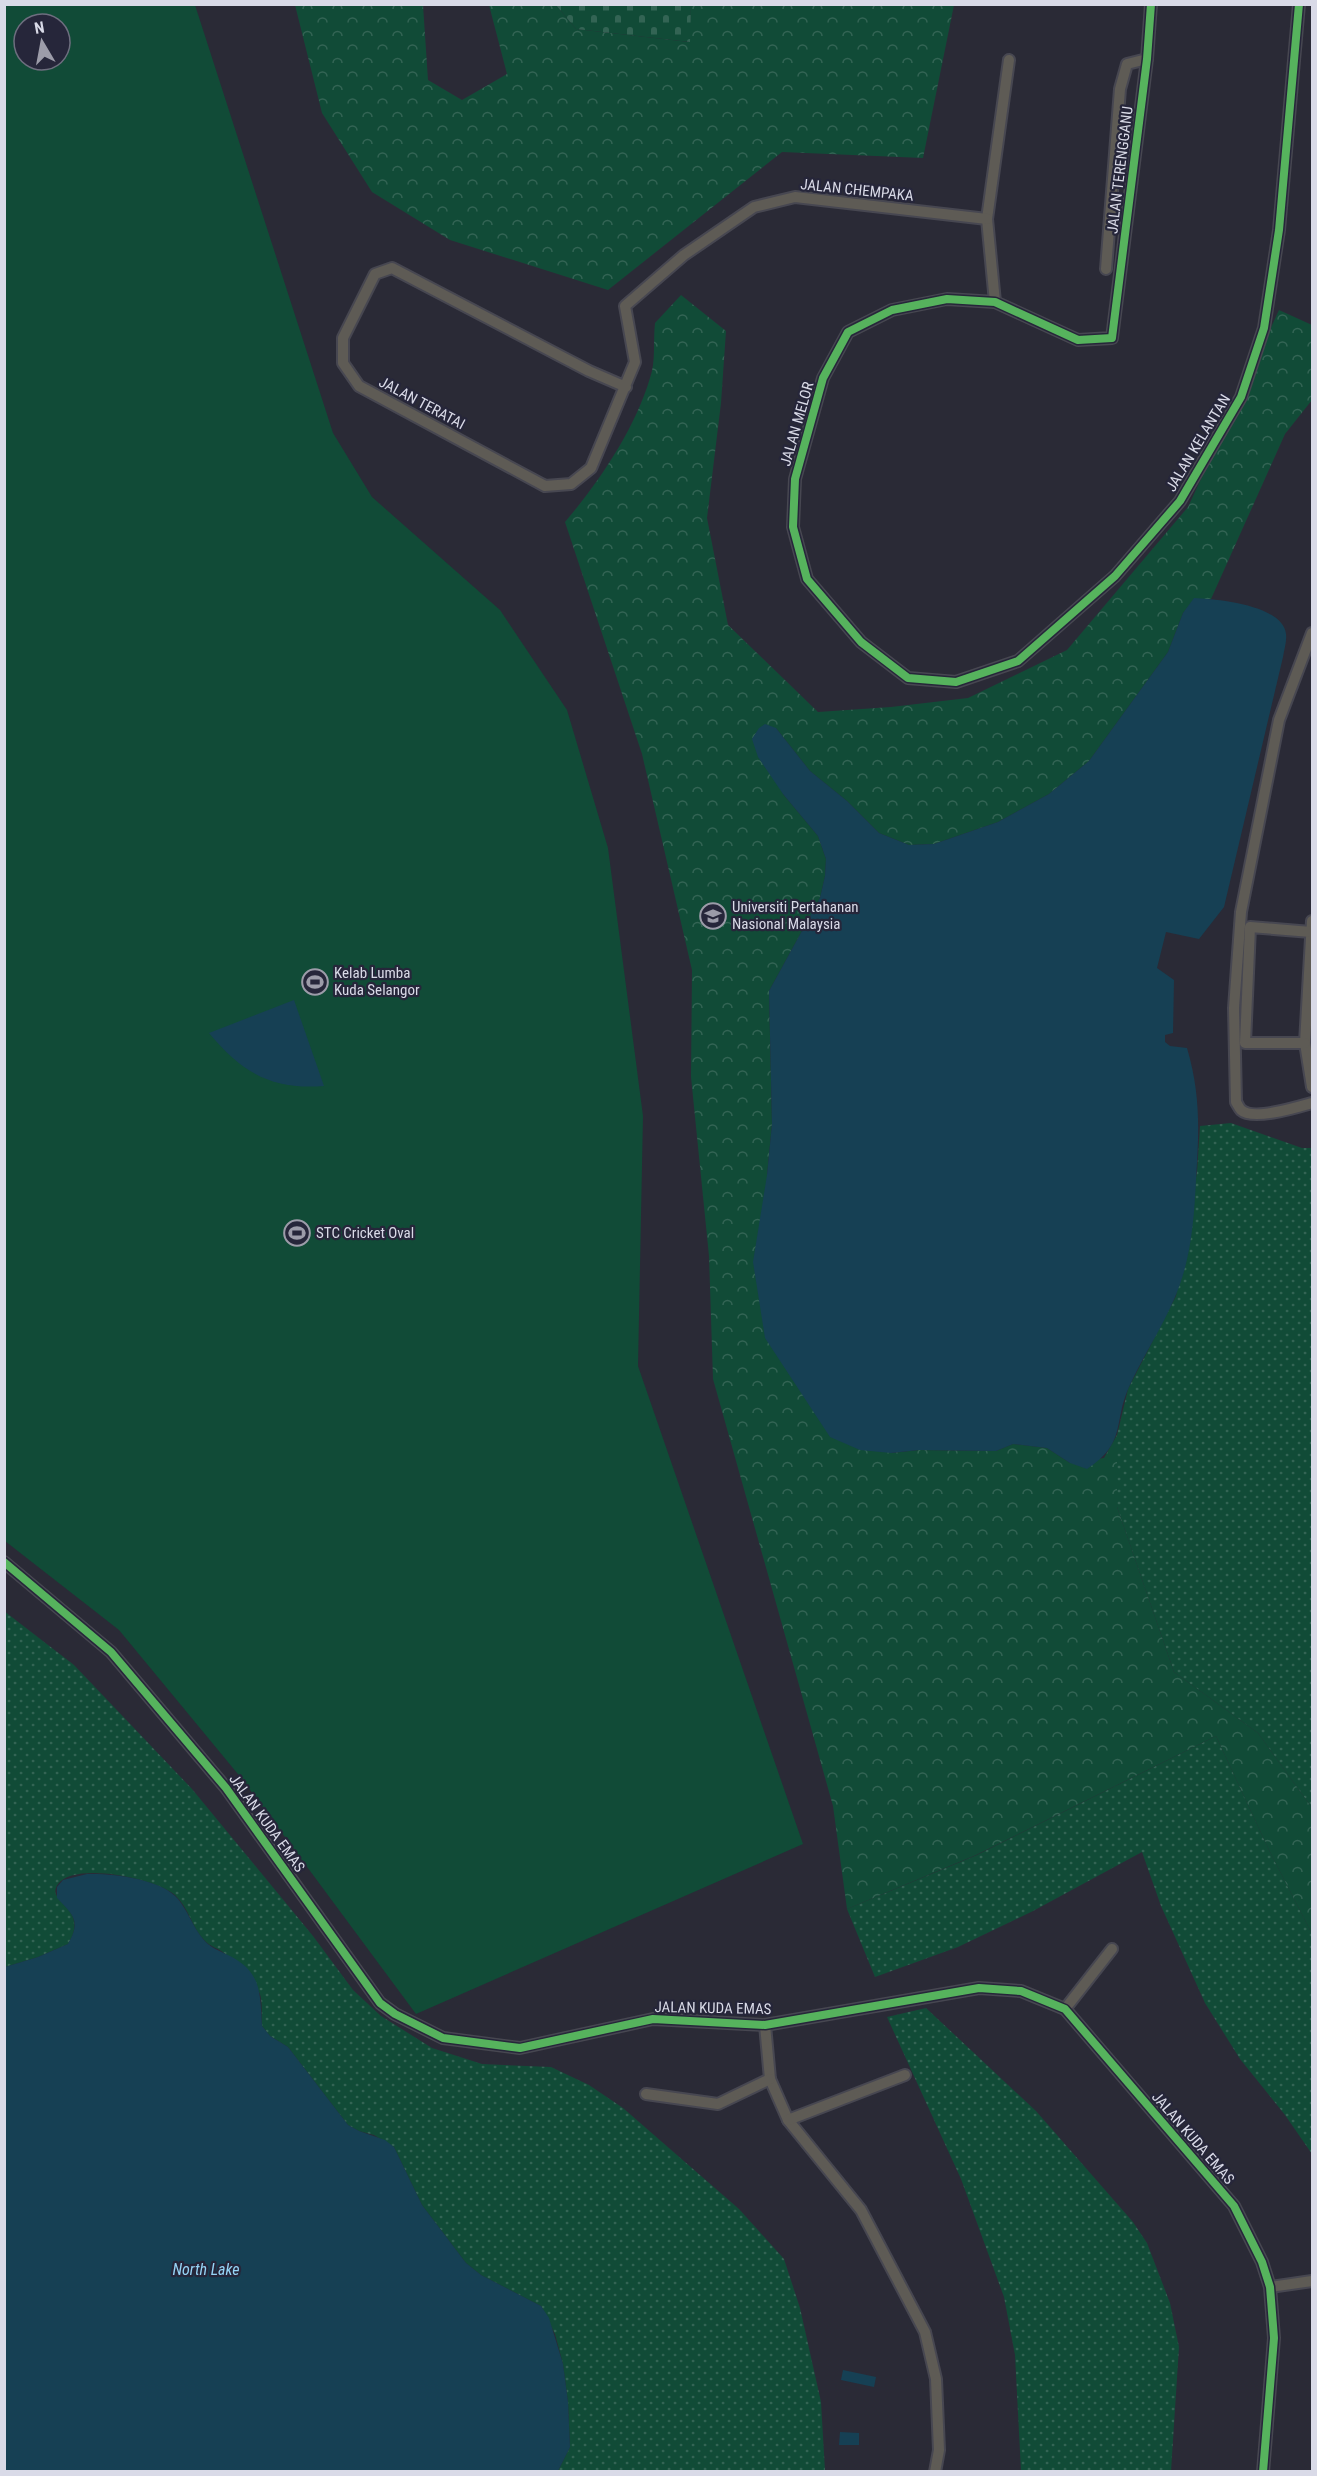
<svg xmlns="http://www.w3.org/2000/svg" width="1317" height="2476" viewBox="0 0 1317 2476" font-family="'Roboto Condensed',sans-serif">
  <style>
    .grass { fill: url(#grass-dots) }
    .forest { fill: url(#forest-crowns) }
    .cemetery { fill: url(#cemetery-stones) }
    .garden { fill: #114b37; fill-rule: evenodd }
    .water { fill: #164054 }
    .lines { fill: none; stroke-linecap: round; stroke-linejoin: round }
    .minor-casing { stroke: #474751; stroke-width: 14 }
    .minor { stroke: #5e5b55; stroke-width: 10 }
    .cycleway-casing { stroke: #26263a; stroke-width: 11 }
    .cycleway { stroke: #56b35d; stroke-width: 8 }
    .labels { text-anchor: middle; stroke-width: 4.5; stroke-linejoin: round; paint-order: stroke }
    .street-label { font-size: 15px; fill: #d9dae7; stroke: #26263a }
    .poi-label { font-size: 15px; fill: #d9dae7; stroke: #26263a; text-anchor: start }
    .water-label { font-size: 16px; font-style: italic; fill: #96d4f6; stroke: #26263a }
  </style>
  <defs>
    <pattern id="grass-dots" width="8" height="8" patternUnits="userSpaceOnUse" patternTransform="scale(1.5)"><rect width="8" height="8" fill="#114b37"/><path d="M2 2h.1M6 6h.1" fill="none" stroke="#336454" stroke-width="1.8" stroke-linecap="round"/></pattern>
    <pattern id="forest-crowns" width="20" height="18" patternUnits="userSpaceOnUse" patternTransform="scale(1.5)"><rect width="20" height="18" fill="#114b37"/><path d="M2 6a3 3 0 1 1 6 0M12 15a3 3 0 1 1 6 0" fill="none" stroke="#336454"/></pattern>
    <pattern id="cemetery-stones" width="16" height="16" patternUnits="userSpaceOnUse" patternTransform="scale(1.5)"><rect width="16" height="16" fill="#114b37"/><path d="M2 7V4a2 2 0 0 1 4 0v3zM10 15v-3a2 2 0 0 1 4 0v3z" fill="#336454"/></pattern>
  </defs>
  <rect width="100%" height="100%" fill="#2a2a36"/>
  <g class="grass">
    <polygon points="1231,1123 1302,1148 1312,1148 1312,1808 1258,1733 1174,1672 1117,1507 1117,1435 1128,1389 1176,1296 1197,1172 1200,1126"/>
    <path d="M4 1611 74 1665 192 1789 313 1936 353 1990 381 2016 432 2048 482 2064 551 2067 589 2085 623 2108 739 2209 784 2259 800 2308 821 2402 825 2471H558L570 2447 568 2402 563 2364 555 2334 541 2306 481 2275 466 2263 422 2205 394 2147 374 2135 359 2131 348 2125 288 2047 270 2036 262 2026C261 2016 263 2004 260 1994 257 1987 231 1957 224 1953 218 1948 211 1947 205 1941 192 1928 189 1908 175 1895 157 1879 75 1861 58 1884 44 1903 91 1907 68 1944L38 1957 5 1967Z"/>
    <polygon points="1216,1736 1269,1850 1312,1934 1312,2154 1285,2115 1240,2059 1205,2003 1161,1906 1142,1852 1033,1911 958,1947 875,1977 847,1909 977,1855"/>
    <polygon points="926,2008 1036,2111 1133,2222 1147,2243 1170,2303 1179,2347 1171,2471 1021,2471 1015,2355 1004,2297 961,2179 887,2017"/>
  </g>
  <g class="forest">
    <polygon points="295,5 423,5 428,80 462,100 507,74 489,5 556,5 576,29 689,42 691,5 954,5 923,158 782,152 608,290 450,240 372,192 322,113"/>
    <path d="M681 295 726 331 721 403 707 518 728 625 818 712 891 707 968 698 1067 650 1188 507 1279 310 1312 325V400L1285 434 1211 599H1194L1183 613 1168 652 1089 761 1049 794 998 822 934 844 909 845 879 833 847 801 810 771 776 728 783 794 818 836 826 859 825 876 820 898 769 991 772 1124 767 1175 891 1453 919 1450 996 1451 1013 1444 1047 1448 1070 1463 1104 1458 1117 1435V1507L1174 1672 1258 1733 1312 1808V1934L1269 1850 1216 1736 976 1855 847 1909 833 1806 713 1379 709 1256 691 1077 692 970 642 754 565 522C599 482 635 429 650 378 656 362 653 340 655 323Z"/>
  </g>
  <polygon class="cemetery" points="556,5 691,5 690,42 576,29"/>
  <path class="garden" d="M5 5H195L333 433 372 497 500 610 567 710 608 848 643 1116 638 1366 803 1844 416 2014 242 1779 119 1630 5 1541ZM24 24H60V60H24Z"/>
  <g class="water">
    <path d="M1194 598C1217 599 1283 605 1286 634 1287 641 1284 650 1283 657L1224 907 1199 939 1166 932 1157 968 1174 980 1173 1033 1165 1035V1042L1170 1046 1187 1048C1201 1096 1199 1132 1196 1180 1194 1220 1191 1260 1175 1297 1162 1328 1143 1356 1129 1387 1113 1422 1127 1443 1087 1469L1070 1463 1047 1448 1013 1444 996 1451 919 1450 891 1453 860 1450 830 1437 765 1338 753 1262 767 1175 772 1124 769 991 820 898 825 876 826 859 818 836 783 794 758 757 752 739 759 728 765 724 776 728 810 771 847 801 879 833 909 845 934 844 998 822 1049 794 1089 761 1168 652 1183 613Z"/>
    <path d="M294 1000 324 1086C272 1090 242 1073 209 1033Z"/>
    <path d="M87 1874C112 1873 162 1879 178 1899 188 1911 193 1927 203 1939 210 1948 220 1951 230 1956 262 1972 260 1994 262 2026L270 2036 288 2047 348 2125 359 2131 385 2140 394 2147 422 2205 466 2263 481 2275 541 2306 549 2318 563 2364 568 2402 570 2447 558 2471H5V1967L38 1957 68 1944C82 1920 72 1914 57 1898V1887L63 1880Z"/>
    <polygon points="843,2370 876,2377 874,2387 841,2380"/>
    <polygon points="840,2432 859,2433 859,2445 839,2445"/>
  </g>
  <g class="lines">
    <g class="minor-casing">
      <g id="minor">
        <polyline points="1151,4 1147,59 1112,338 1078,340 995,302 947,299 892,310 848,332 823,378 795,479 793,527 807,579 861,642 908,678 956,682 1018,661 1115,576 1180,501 1241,397 1264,328 1279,230 1299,4"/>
        <polyline points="1106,269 1120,89 1127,64 1147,59"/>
        <polyline points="995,302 987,219 1009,60"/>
        <polyline points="626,387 589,371 392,268 375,274 343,338 343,363 359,386 545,486 571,484 591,468 635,362 625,306 684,255 754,207 795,197 987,219"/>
        <path d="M1312 633 1279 720 1241 912 1234 1008 1236 1102C1238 1105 1239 1108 1241 1110 1253 1121 1298 1107 1312 1103"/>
        <polyline points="1312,921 1305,1043 1312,1087"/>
        <polyline points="1305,1043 1245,1043 1250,927 1311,932"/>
        <polyline points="4,1562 111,1652 226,1788 380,2003 395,2014 443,2038 520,2048 653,2019 765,2025 979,1988 1021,1991 1065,2009 1234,2206 1262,2262 1270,2287 1274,2338 1263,2472"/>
        <polyline points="1065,2009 1112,1949"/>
        <polyline points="765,2025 770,2079 788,2120 861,2210 925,2332 936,2379 939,2450 935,2472"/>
        <polyline points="646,2094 718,2104 770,2079"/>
        <polyline points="788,2120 905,2075"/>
        <polyline points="1270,2287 1312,2281"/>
      </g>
    </g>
    <use href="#minor" class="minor"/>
    <g class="cycleway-casing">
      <g id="cycleway">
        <polyline points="1151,4 1147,59 1112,338 1078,340 995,302 947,299 892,310 848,332 823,378 795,479 793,527 807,579 861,642 908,678 956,682 1018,661 1115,576 1180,501 1241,397 1264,328 1279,230 1299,4"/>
        <polyline points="4,1562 111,1652 226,1788 380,2003 395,2014 443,2038 520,2048 653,2019 765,2025 979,1988 1021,1991 1065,2009 1234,2206 1262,2262 1270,2287 1274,2338 1263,2472"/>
      </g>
    </g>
    <use href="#cycleway" class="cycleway"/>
  </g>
  <defs>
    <g id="university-ring" transform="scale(1.35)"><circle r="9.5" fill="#26263a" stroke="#9c9ca9" stroke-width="1.5"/><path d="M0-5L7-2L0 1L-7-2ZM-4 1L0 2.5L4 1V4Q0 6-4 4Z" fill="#9c9ca9"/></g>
    <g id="stadium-ring" transform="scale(1.35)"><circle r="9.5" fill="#26263a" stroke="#9c9ca9" stroke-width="1.5"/><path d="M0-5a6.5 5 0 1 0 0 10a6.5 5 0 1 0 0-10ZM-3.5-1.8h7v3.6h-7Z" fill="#9c9ca9"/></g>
  </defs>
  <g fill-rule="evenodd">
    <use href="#university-ring" x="713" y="916"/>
    <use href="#stadium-ring" x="315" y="982"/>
    <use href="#stadium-ring" x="297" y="1233"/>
  </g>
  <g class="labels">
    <g class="street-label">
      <text transform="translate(1120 170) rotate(-83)" y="5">JALAN TERENGGANU</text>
      <text transform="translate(857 190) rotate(6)" y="5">JALAN CHEMPAKA</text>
      <text transform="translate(422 403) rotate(28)" y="5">JALAN TERATAI</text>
      <text transform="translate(797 424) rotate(-74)" y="5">JALAN MELOR</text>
      <text transform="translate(1198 443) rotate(-59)" y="5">JALAN KELANTAN</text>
      <text transform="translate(267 1823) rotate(54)" y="5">JALAN KUDA EMAS</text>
      <text transform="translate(713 2008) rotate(1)" y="5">JALAN KUDA EMAS</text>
      <text transform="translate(1193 2138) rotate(49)" y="5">JALAN KUDA EMAS</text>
    </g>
    <g class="poi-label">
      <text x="732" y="912">Universiti Pertahanan<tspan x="732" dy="17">Nasional Malaysia</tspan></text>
      <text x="334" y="978">Kelab Lumba<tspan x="334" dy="17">Kuda Selangor</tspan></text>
      <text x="316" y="1238">STC Cricket Oval</text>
    </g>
    <g class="water-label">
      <text x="206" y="2275">North Lake</text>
    </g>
  </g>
  <rect width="1317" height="2476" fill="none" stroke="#d9dae7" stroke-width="12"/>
  <g transform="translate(42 42) rotate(350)"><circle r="28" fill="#26263a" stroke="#6e6e7f" stroke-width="1.5"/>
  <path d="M0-4.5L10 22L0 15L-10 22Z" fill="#9c9ca9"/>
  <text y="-9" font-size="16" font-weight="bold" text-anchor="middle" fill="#d9dae7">N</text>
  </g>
</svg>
